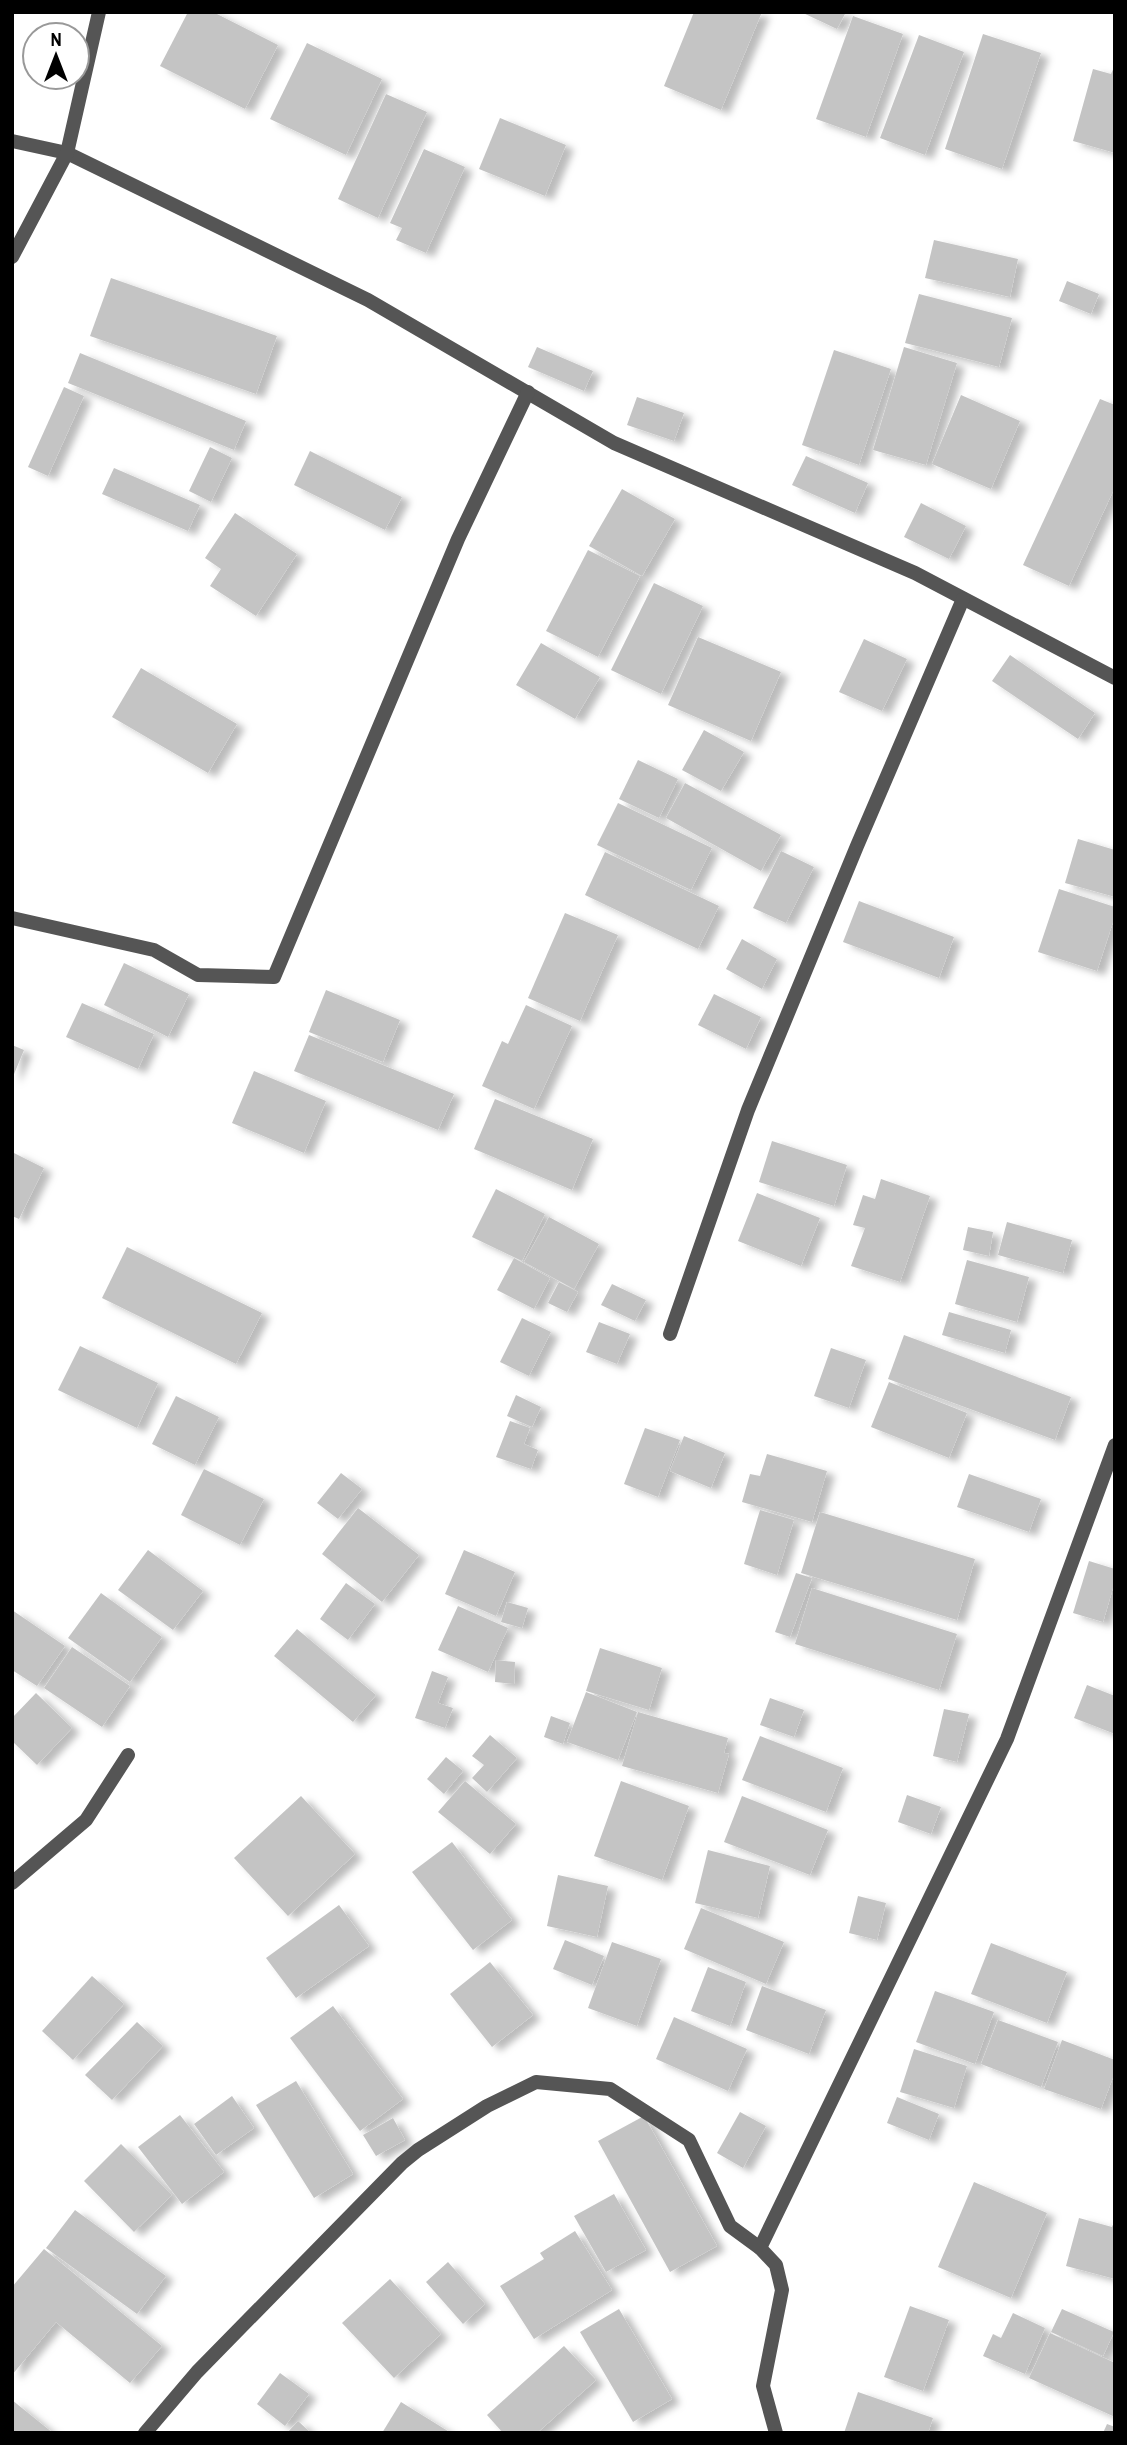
<svg xmlns="http://www.w3.org/2000/svg" width="1127" height="2445" viewBox="0 0 1127 2445" font-family="'Archivo Narrow',sans-serif">
  <style>
    .building { fill: #c4c4c4; filter: url(#shadow) }
    .lines { fill: none; stroke-linecap: round; stroke-linejoin: round }
    .minor { stroke: #555; stroke-width: 14 }
  </style>
  <defs>
    <filter id="shadow"><feDropShadow dx="8" dy="4.5" stdDeviation="3.5" flood-color="#0004"/></filter>
  </defs>
  <rect width="100%" height="100%" fill="#fff"/>
  <g class="building">
    <polygon points="188,12 213,12 278,45 245,109 160,66"/>
    <polygon points="694,12 762,12 721,110 664,86"/>
    <polygon points="801,12 846,12 837,29"/>
    <polygon points="853,16 903,34 866,137 816,119"/>
    <polygon points="983,34 1041,53 1002,169 945,149"/>
    <polygon points="919,35 964,52 925,155 880,138"/>
    <polygon points="307,43 382,79 346,155 270,119"/>
    <polygon points="1115,65 1115,153 1073,141 1093,69 1111,74"/>
    <polygon points="386,94 427,112 378,218 338,199"/>
    <polygon points="500,118 566,145 545,196 479,169"/>
    <polygon points="424,149 465,167 426,253 396,240 402,228 390,223"/>
    <polygon points="934,240 1018,259 1010,297 925,278"/>
    <polygon points="111,278 277,336 256,394 90,336"/>
    <polygon points="1067,281 1099,294 1091,314 1059,301"/>
    <polygon points="919,294 1012,318 999,367 905,343"/>
    <polygon points="537,347 593,371 584,391 528,367"/>
    <polygon points="904,347 957,363 926,465 873,450"/>
    <polygon points="834,350 891,369 859,465 802,445"/>
    <polygon points="80,353 246,421 234,450 68,383"/>
    <polygon points="64,387 84,396 48,476 28,467"/>
    <polygon points="961,395 1020,421 991,489 932,464"/>
    <polygon points="637,397 684,413 674,441 627,425"/>
    <polygon points="1100,399 1115,405 1115,487 1069,586 1023,565"/>
    <polygon points="210,447 232,458 211,502 189,491"/>
    <polygon points="310,451 402,497 385,530 294,485"/>
    <polygon points="806,456 868,483 855,513 792,485"/>
    <polygon points="114,468 200,505 188,531 102,494"/>
    <polygon points="622,489 675,519 642,576 589,546"/>
    <polygon points="921,503 966,526 949,559 904,537"/>
    <polygon points="235,513 297,554 256,616 210,586 221,569 205,558"/>
    <polygon points="588,550 640,576 598,657 546,631"/>
    <polygon points="654,583 703,606 661,694 611,670"/>
    <polygon points="698,637 781,672 751,741 668,705"/>
    <polygon points="864,639 907,659 882,711 839,692"/>
    <polygon points="541,643 600,677 575,719 516,685"/>
    <polygon points="1010,655 1095,713 1078,739 992,681"/>
    <polygon points="141,668 237,724 208,773 112,717"/>
    <polygon points="704,730 744,752 721,791 682,770"/>
    <polygon points="638,760 678,779 659,818 619,799"/>
    <polygon points="685,783 781,835 761,871 666,818"/>
    <polygon points="618,803 712,848 691,890 597,845"/>
    <polygon points="1078,839 1115,850 1115,897 1065,883"/>
    <polygon points="781,851 814,867 786,923 753,908"/>
    <polygon points="605,852 719,906 698,949 585,895"/>
    <polygon points="1059,889 1115,907 1115,916 1097,971 1038,952"/>
    <polygon points="859,901 954,937 939,978 843,942"/>
    <polygon points="565,913 618,935 580,1021 528,998"/>
    <polygon points="742,939 777,959 762,989 726,969"/>
    <polygon points="124,963 189,994 168,1037 104,1005"/>
    <polygon points="326,990 400,1020 383,1062 309,1032"/>
    <polygon points="714,994 761,1017 746,1049 698,1025"/>
    <polygon points="82,1003 154,1034 138,1069 66,1037"/>
    <polygon points="526,1005 572,1026 534,1109 482,1086 502,1041 508,1044"/>
    <polygon points="309,1035 454,1094 438,1130 294,1071"/>
    <polygon points="12,1045 24,1050 12,1079"/>
    <polygon points="254,1071 326,1101 304,1153 232,1123"/>
    <polygon points="495,1099 593,1139 572,1190 474,1149"/>
    <polygon points="772,1141 847,1165 834,1206 759,1182"/>
    <polygon points="12,1152 44,1168 19,1219 12,1216"/>
    <polygon points="881,1179 930,1196 900,1282 851,1266 865,1228 853,1225 863,1195 875,1199"/>
    <polygon points="496,1189 545,1214 522,1261 472,1237"/>
    <polygon points="757,1193 820,1218 801,1266 738,1241"/>
    <polygon points="549,1217 599,1244 574,1289 524,1262"/>
    <polygon points="1007,1222 1072,1240 1063,1273 998,1255"/>
    <polygon points="968,1227 993,1232 989,1256 963,1250"/>
    <polygon points="127,1247 262,1313 236,1364 102,1298"/>
    <polygon points="514,1258 550,1278 534,1309 497,1290"/>
    <polygon points="967,1260 1029,1277 1017,1322 955,1304"/>
    <polygon points="559,1282 578,1292 567,1312 548,1303"/>
    <polygon points="612,1284 646,1300 635,1321 601,1305"/>
    <polygon points="949,1312 1011,1330 1005,1353 942,1335"/>
    <polygon points="522,1318 551,1332 529,1376 500,1362"/>
    <polygon points="599,1322 630,1334 617,1364 586,1352"/>
    <polygon points="904,1335 1071,1397 1055,1440 888,1379"/>
    <polygon points="80,1346 158,1383 137,1428 58,1390"/>
    <polygon points="831,1348 866,1360 849,1408 814,1396"/>
    <polygon points="889,1382 967,1413 949,1458 871,1427"/>
    <polygon points="516,1395 541,1407 532,1427 507,1416"/>
    <polygon points="176,1396 219,1417 195,1465 152,1444"/>
    <polygon points="510,1421 530,1428 524,1444 538,1450 531,1469 496,1457"/>
    <polygon points="645,1428 680,1440 658,1497 624,1484"/>
    <polygon points="684,1436 725,1453 711,1488 670,1471"/>
    <polygon points="767,1454 827,1471 812,1522 742,1502 750,1474 760,1476"/>
    <polygon points="204,1469 264,1499 240,1545 181,1515"/>
    <polygon points="341,1473 362,1489 338,1519 317,1503"/>
    <polygon points="969,1474 1041,1499 1029,1532 957,1507"/>
    <polygon points="358,1508 419,1555 382,1602 322,1554"/>
    <polygon points="760,1510 794,1520 777,1575 744,1564"/>
    <polygon points="820,1512 975,1559 957,1620 801,1573"/>
    <polygon points="148,1550 203,1591 173,1630 118,1590"/>
    <polygon points="464,1550 515,1572 496,1616 445,1594"/>
    <polygon points="1089,1561 1115,1569 1115,1581 1103,1622 1073,1613"/>
    <polygon points="796,1573 812,1578 790,1637 775,1632"/>
    <polygon points="346,1583 375,1604 348,1640 320,1619"/>
    <polygon points="812,1588 957,1634 939,1690 795,1644"/>
    <polygon points="101,1593 162,1637 130,1682 68,1638"/>
    <polygon points="507,1602 528,1608 522,1628 501,1622"/>
    <polygon points="458,1606 508,1628 488,1672 438,1650"/>
    <polygon points="12,1610 65,1646 37,1686 12,1670"/>
    <polygon points="297,1629 376,1695 353,1722 274,1656"/>
    <polygon points="72,1647 130,1686 102,1727 44,1688"/>
    <polygon points="600,1648 662,1668 649,1710 586,1691"/>
    <polygon points="496,1660 515,1662 514,1684 495,1682"/>
    <polygon points="432,1671 448,1677 438,1703 453,1708 445,1728 415,1718"/>
    <polygon points="1087,1685 1115,1696 1115,1734 1074,1718"/>
    <polygon points="586,1692 637,1712 618,1760 567,1742"/>
    <polygon points="36,1693 72,1728 37,1765 12,1741 12,1718"/>
    <polygon points="770,1698 804,1710 794,1737 760,1725"/>
    <polygon points="944,1709 969,1714 957,1762 933,1756"/>
    <polygon points="638,1712 728,1738 724,1753 729,1754 718,1793 622,1766"/>
    <polygon points="551,1716 570,1723 563,1744 544,1737"/>
    <polygon points="490,1735 517,1758 487,1792 472,1778 484,1765 472,1756"/>
    <polygon points="760,1736 843,1768 826,1812 742,1780"/>
    <polygon points="446,1757 463,1771 444,1794 427,1779"/>
    <polygon points="465,1781 516,1824 490,1854 438,1812"/>
    <polygon points="621,1781 689,1806 662,1880 594,1856"/>
    <polygon points="907,1795 941,1807 931,1834 898,1822"/>
    <polygon points="301,1796 355,1854 288,1916 234,1858"/>
    <polygon points="742,1796 828,1830 810,1875 724,1842"/>
    <polygon points="452,1842 512,1920 473,1950 412,1872"/>
    <polygon points="708,1850 770,1866 758,1918 695,1903"/>
    <polygon points="558,1875 608,1886 597,1937 547,1926"/>
    <polygon points="858,1896 886,1903 877,1940 849,1933"/>
    <polygon points="339,1905 369,1946 296,1998 266,1958"/>
    <polygon points="701,1908 784,1942 766,1984 684,1949"/>
    <polygon points="565,1940 604,1956 592,1985 553,1969"/>
    <polygon points="612,1942 661,1959 637,2026 588,2008"/>
    <polygon points="991,1943 1067,1972 1047,2023 971,1994"/>
    <polygon points="490,1962 533,2015 492,2047 450,1994"/>
    <polygon points="708,1967 746,1982 730,2026 691,2011"/>
    <polygon points="92,1976 124,2004 73,2060 42,2031"/>
    <polygon points="762,1986 826,2010 809,2054 746,2030"/>
    <polygon points="935,1991 994,2012 975,2064 916,2042"/>
    <polygon points="333,2006 403,2099 360,2131 290,2038"/>
    <polygon points="674,2017 747,2049 728,2091 656,2059"/>
    <polygon points="998,2020 1058,2042 1041,2087 981,2064"/>
    <polygon points="137,2022 163,2046 112,2100 85,2075"/>
    <polygon points="1062,2040 1115,2060 1115,2072 1101,2109 1044,2089"/>
    <polygon points="914,2049 967,2066 954,2108 900,2092"/>
    <polygon points="296,2081 353,2174 314,2198 256,2105"/>
    <polygon points="232,2096 254,2128 216,2155 194,2124"/>
    <polygon points="897,2097 939,2114 929,2140 887,2123"/>
    <polygon points="740,2112 766,2126 743,2168 717,2153"/>
    <polygon points="180,2115 224,2172 182,2204 138,2147"/>
    <polygon points="644,2116 717,2246 670,2272 598,2141"/>
    <polygon points="393,2118 405,2140 376,2156 363,2135"/>
    <polygon points="121,2144 172,2195 134,2232 84,2181"/>
    <polygon points="974,2182 1047,2213 1011,2298 938,2267"/>
    <polygon points="614,2194 646,2250 606,2272 574,2216"/>
    <polygon points="75,2210 166,2276 137,2314 46,2248"/>
    <polygon points="1079,2218 1112,2227 1115,2220 1115,2279 1066,2266"/>
    <polygon points="575,2231 612,2290 534,2339 500,2286 544,2259 540,2253"/>
    <polygon points="44,2249 162,2346 130,2383 56,2322 12,2375 12,2287"/>
    <polygon points="448,2262 485,2304 463,2324 426,2282"/>
    <polygon points="390,2279 441,2334 394,2378 342,2323"/>
    <polygon points="910,2306 949,2320 923,2391 884,2377"/>
    <polygon points="619,2309 672,2399 633,2422 580,2332"/>
    <polygon points="1062,2309 1114,2332 1103,2356 1051,2332"/>
    <polygon points="1013,2313 1045,2328 1025,2374 983,2356 993,2334 1001,2338"/>
    <polygon points="1050,2333 1115,2363 1115,2417 1029,2378"/>
    <polygon points="564,2346 596,2380 537,2433 503,2433 487,2415"/>
    <polygon points="280,2373 309,2394 285,2426 257,2404"/>
    <polygon points="858,2392 933,2418 928,2433 844,2433"/>
    <polygon points="12,2400 53,2433 12,2433"/>
    <polygon points="401,2402 451,2433 382,2433"/>
    <polygon points="298,2421 311,2433 287,2433"/>
    <polygon points="1107,2424 1115,2427 1115,2433 1103,2433"/>
  </g>
  <g class="lines">
    <g class="minor">
      <polyline points="12,141 67,153 368,300 614,443 915,573 1115,678"/>
      <polyline points="12,257 67,153 99,12"/>
      <polyline points="12,918 154,950 198,975 274,977 458,539 528,392"/>
      <polyline points="670,1334 748,1110 857,846 963,599"/>
      <polyline points="12,1883 86,1820 128,1755"/>
      <polyline points="760,2248 1007,1739 1115,1445"/>
      <polyline points="145,2433 197,2372 402,2163 418,2150 487,2106 536,2082 610,2089 689,2140 730,2226 760,2248 776,2265 782,2290 763,2386 776,2433"/>
    </g>
  </g>
  <rect width="1127" height="2445" fill="none" stroke="#000000" stroke-width="28"/>
  <g transform="translate(56 56)"><circle r="33" fill="#ffffff" stroke="#999999" stroke-width="2"/>
  <path d="M0-5L12 26L0 18L-12 26Z" fill="#000000"/>
  <text y="-10" font-size="19" font-weight="bold" text-anchor="middle" fill="#000000">N</text>
  </g>
</svg>
